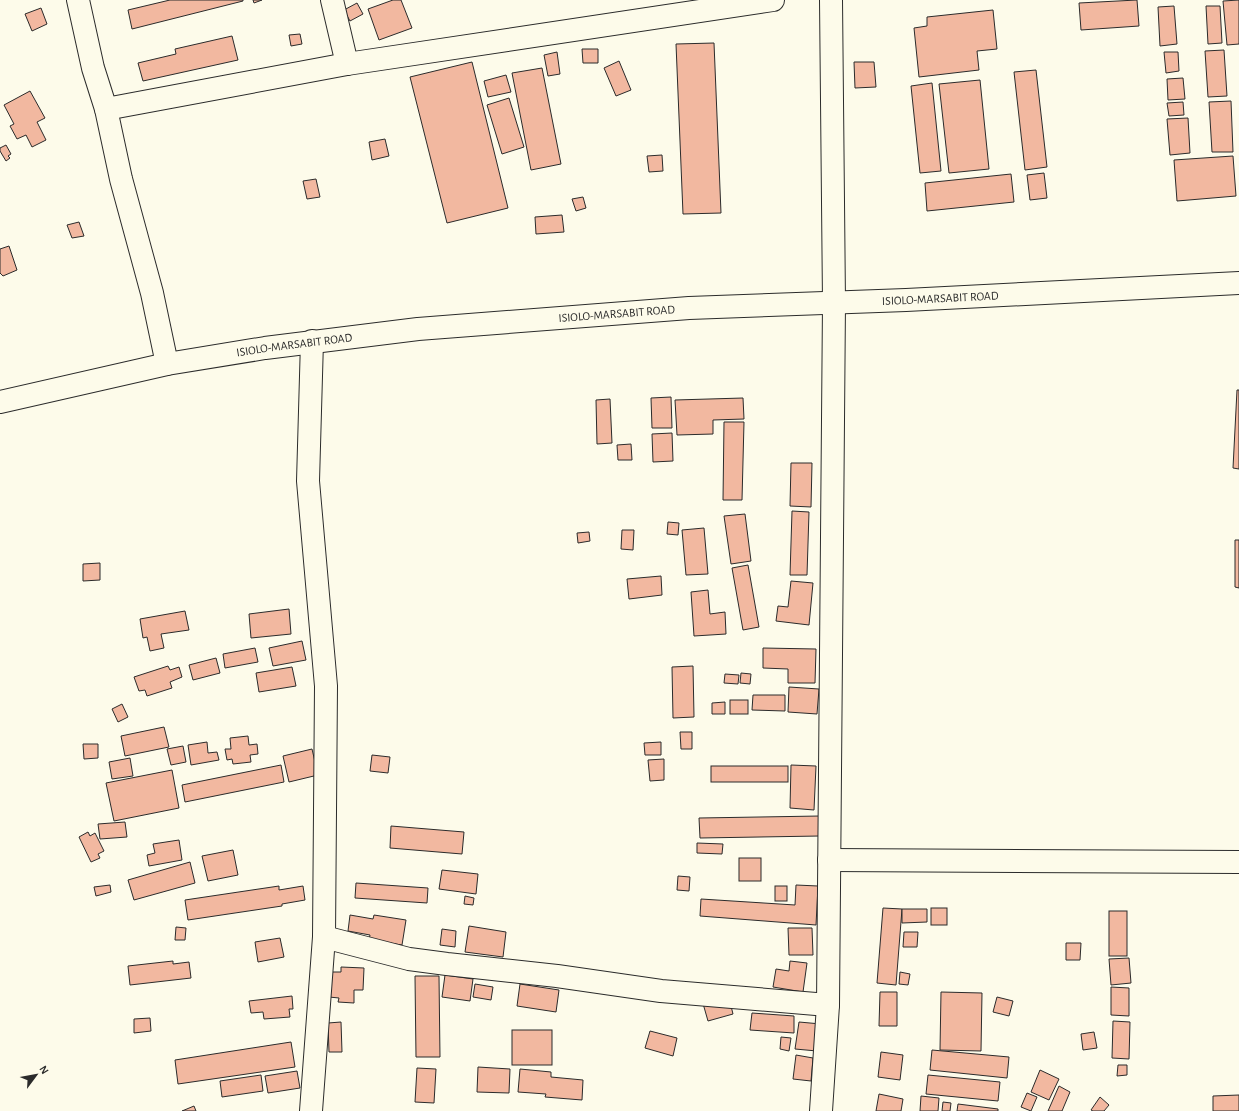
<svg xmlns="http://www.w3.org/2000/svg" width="1239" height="1111" viewBox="0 0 1239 1111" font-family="'Alegreya Sans',sans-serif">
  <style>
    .building { fill: #f2b8a0; stroke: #2b2b2b }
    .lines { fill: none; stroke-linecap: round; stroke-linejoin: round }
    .minor-casing { stroke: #2b2b2b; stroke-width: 24 }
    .highway-casing { stroke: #2b2b2b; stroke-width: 24 }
    .minor { stroke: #fdfbea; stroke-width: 22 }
    .highway { stroke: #fdfbea; stroke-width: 22 }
    .labels { text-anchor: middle; stroke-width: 3; stroke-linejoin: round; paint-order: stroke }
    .street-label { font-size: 12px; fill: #2b2b2b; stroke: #fdfbea }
  </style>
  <rect width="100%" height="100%" fill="#fdfbea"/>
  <g class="building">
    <polygon points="170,0 243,0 243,1 132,29 128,10"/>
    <polygon points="253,0 262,0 254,3"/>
    <polygon points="393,0 401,0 412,28 379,40 368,9"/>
    <polygon points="1137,0 1139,26 1081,30 1079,3"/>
    <polygon points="1239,0 1239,44 1227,45 1223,1"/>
    <polygon points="357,3 363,14 350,21 344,10"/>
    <polygon points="1174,6 1177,44 1160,46 1158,7"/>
    <polygon points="1206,6 1220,6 1222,43 1208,44"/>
    <polygon points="41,8 47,24 32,31 25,14"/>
    <polygon points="993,10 997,49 977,51 979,70 919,77 914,28 927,26 927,17"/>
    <polygon points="300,34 302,44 291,46 289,35"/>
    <polygon points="232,36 238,60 143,81 138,63 176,54 175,49"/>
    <polygon points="714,43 721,213 683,214 676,44"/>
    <polygon points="582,49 598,49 598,63 583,63"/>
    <polygon points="1224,50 1227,96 1208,97 1205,51"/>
    <polygon points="557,52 560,74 548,76 544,55"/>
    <polygon points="1164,52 1178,52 1179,71 1166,73"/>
    <polygon points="619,61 631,90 616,96 604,68"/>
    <polygon points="472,62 508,208 447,223 410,77"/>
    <polygon points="854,62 874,62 876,87 855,88"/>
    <polygon points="542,68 561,164 531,170 512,73"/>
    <polygon points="1036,70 1047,167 1025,170 1014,72"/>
    <polygon points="506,75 511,92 488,97 484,81"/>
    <polygon points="1183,78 1185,99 1168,100 1167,79"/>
    <polygon points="980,80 989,169 949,173 939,84"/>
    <polygon points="932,83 941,171 920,173 911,86"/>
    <polygon points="30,91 45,118 37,122 46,140 32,147 26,135 17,139 10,126 14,124 4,105"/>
    <polygon points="509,98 524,147 502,154 487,105"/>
    <polygon points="1231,101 1233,152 1212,152 1209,102"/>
    <polygon points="1183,102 1184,115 1169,116 1167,103"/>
    <polygon points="1188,118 1190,153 1170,155 1167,119"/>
    <polygon points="385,139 389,156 372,160 369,142"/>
    <polygon points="6,145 11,154 8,156 10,158 6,161 0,151 0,148"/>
    <polygon points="662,155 663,171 649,172 647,156"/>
    <polygon points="1233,156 1236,196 1177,201 1174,160"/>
    <polygon points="1044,173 1047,198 1030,200 1027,175"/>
    <polygon points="1011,174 1014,202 927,211 925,183"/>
    <polygon points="316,179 320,197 307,199 303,181"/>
    <polygon points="583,197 586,208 576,211 572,199"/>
    <polygon points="562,215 564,232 536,234 535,217"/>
    <polygon points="79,222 84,236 72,238 67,225"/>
    <polygon points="9,246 17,270 3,276 0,273 0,249"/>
    <polygon points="1237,390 1239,390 1239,469 1233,468"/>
    <polygon points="671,397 672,428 652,428 651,398"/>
    <polygon points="743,398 744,419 713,420 713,434 677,435 675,400"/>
    <polygon points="610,399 612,443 597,444 596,400"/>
    <polygon points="724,422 744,422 742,500 723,500"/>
    <polygon points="672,433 673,461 653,462 652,434"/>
    <polygon points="631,444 632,460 618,460 617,445"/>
    <polygon points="791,463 812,463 811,507 790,506"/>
    <polygon points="792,511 809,512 807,575 790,575"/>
    <polygon points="745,514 751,561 731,564 724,516"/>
    <polygon points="668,522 679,523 678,535 667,534"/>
    <polygon points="704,528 708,574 686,575 682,530"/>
    <polygon points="622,530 634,530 633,550 621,549"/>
    <polygon points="589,532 590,541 578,543 577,533"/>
    <polygon points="1235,540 1239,540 1239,588 1235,587"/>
    <polygon points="100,563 100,580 83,581 83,564"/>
    <polygon points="748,565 759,627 743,630 732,568"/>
    <polygon points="661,576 662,595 629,599 627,579"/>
    <polygon points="791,581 813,583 809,625 776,621 778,606 788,607"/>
    <polygon points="708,590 710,614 725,612 726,634 694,636 691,592"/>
    <polygon points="289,609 291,634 251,638 249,614"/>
    <polygon points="185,611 189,630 161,634 164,648 150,651 147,637 143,638 140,619"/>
    <polygon points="302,641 306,660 273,666 269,648"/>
    <polygon points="255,648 258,662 225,668 223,654"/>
    <polygon points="763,648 816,649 815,683 788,683 788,669 763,668"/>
    <polygon points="216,658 220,673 193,680 189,665"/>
    <polygon points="168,666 170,670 179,667 182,677 170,682 172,688 147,696 145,690 139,691 134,677"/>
    <polygon points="693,666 694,717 673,718 672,667"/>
    <polygon points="292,667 296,686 259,692 256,673"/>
    <polygon points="741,673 751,674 750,684 740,683"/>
    <polygon points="725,674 739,675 738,684 724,683"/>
    <polygon points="789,687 819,689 817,714 788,712"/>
    <polygon points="753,695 785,695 785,711 752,710"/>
    <rect x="730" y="700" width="18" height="14"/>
    <polygon points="725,702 725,714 712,714 712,703"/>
    <polygon points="122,704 128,717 118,722 112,709"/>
    <polygon points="164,727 169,747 125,756 121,736"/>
    <polygon points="680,732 692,732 692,749 681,749"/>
    <polygon points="248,736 249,745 257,744 258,754 250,755 251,762 233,764 232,759 227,760 225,749 231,749 230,738"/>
    <polygon points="207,742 208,753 217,752 219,760 191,765 188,745"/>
    <polygon points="661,742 661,755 645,755 644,743"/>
    <polygon points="83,744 98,744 98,758 84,759"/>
    <polygon points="183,746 186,762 171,765 167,749"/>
    <polygon points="312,749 318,775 289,782 283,756"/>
    <polygon points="372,755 390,757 388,773 370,771"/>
    <polygon points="130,758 133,776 112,779 109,762"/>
    <polygon points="664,759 664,780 650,781 648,760"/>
    <polygon points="281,765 284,782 185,802 182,785"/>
    <polygon points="791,765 816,766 814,810 790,808"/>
    <rect x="711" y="766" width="77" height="16"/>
    <polygon points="172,770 179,808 114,821 106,783"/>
    <polygon points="820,816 820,836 700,838 699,818"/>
    <polygon points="125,822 127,837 100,839 98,824"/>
    <polygon points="391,826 464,832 462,854 390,848"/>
    <polygon points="88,832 90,836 95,833 104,851 98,854 100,858 91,862 79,837"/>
    <polygon points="179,840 182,860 149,866 147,855 155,853 153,844"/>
    <polygon points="697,843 723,844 722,854 697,853"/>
    <polygon points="233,850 238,875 208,881 202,856"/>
    <rect x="739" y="858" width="22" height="23"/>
    <polygon points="190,862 195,883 134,900 128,880"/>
    <polygon points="442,870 478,874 476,894 439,889"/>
    <polygon points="678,876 690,877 689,891 677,890"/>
    <polygon points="356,883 428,888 427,903 355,898"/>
    <polygon points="110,885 111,892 96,896 94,887"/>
    <polygon points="796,885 818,886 816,925 700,916 701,899 795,905"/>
    <polygon points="279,886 279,890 303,886 305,900 282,904 282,906 188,920 185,900"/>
    <rect x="775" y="886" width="12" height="15"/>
    <polygon points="465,896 474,898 473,905 464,904"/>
    <polygon points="883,908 902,909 896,985 877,983"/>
    <rect x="931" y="908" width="16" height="17"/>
    <polygon points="902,909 927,909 927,922 902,923"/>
    <rect x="1109" y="911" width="18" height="45"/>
    <polygon points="350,915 373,919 374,915 406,920 402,945 369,940 370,935 348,931"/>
    <polygon points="469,926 506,932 503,957 465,952"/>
    <polygon points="176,927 186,928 185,940 175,940"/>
    <polygon points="788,928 812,928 813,955 789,955"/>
    <polygon points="442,929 456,931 455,947 440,945"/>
    <polygon points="904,932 918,932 917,947 903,947"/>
    <polygon points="280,938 284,957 258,962 255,942"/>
    <polygon points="1066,943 1081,943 1080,960 1066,960"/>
    <polygon points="1129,958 1131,983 1111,985 1109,959"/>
    <polygon points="173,961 173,964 189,962 191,978 130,985 128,966"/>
    <polygon points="790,961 807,963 803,992 773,987 776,969 789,971"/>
    <polygon points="341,967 364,968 363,990 354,990 354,1003 338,1002 339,998 329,997 330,972 341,972"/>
    <polygon points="900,972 910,974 908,985 899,984"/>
    <polygon points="445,975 473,979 470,1001 442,997"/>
    <polygon points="415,976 439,976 440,1057 416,1057"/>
    <polygon points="475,984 493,987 491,1000 473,997"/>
    <polygon points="520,984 559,990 556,1012 517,1006"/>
    <polygon points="1111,987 1129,988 1129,1016 1111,1015"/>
    <polygon points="880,992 897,992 897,1026 879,1026"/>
    <polygon points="941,992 982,993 981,1051 940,1050"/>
    <polygon points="728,994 733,1014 708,1021 702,1000"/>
    <polygon points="292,996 293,1009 289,1009 290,1017 264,1019 263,1012 251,1013 249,1001"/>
    <polygon points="997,997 1013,1001 1009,1016 993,1012"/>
    <polygon points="752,1013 794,1016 794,1033 750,1030"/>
    <polygon points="150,1018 151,1031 134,1033 134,1019"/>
    <polygon points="1113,1021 1130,1022 1129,1059 1112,1058"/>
    <polygon points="341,1022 342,1052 329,1052 328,1023"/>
    <polygon points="799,1022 821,1024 817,1051 795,1049"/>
    <rect x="512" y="1030" width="40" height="35"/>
    <polygon points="650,1031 677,1038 673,1056 645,1048"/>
    <polygon points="1094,1032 1097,1048 1083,1050 1081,1034"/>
    <polygon points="781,1037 791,1038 789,1051 780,1049"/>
    <polygon points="291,1042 295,1067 178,1084 175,1060"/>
    <polygon points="932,1050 1009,1057 1007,1078 930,1070"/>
    <polygon points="881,1052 903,1055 900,1080 878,1077"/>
    <polygon points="796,1055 813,1058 811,1081 793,1079"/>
    <polygon points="1118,1065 1127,1065 1127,1075 1117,1076"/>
    <polygon points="478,1067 510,1069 509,1093 477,1092"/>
    <polygon points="417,1068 436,1069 434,1103 415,1102"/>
    <polygon points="520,1069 551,1072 551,1077 583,1080 582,1100 545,1097 546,1094 518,1092"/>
    <polygon points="1040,1070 1059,1079 1049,1100 1031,1092"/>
    <polygon points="297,1071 300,1088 268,1093 265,1076"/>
    <polygon points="261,1075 263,1091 222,1097 220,1081"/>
    <polygon points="928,1075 1000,1082 998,1101 926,1094"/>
    <polygon points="1059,1086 1070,1092 1062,1111 1048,1111"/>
    <polygon points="1027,1093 1037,1097 1031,1111 1021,1107"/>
    <polygon points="879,1094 903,1099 901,1111 876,1111"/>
    <polygon points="1239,1095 1239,1111 1213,1111 1213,1096"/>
    <polygon points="921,1096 939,1098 938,1111 920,1111"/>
    <polygon points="1100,1097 1109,1105 1104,1111 1093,1111 1091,1110"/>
    <polygon points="943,1102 951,1103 950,1111 942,1111"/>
    <polygon points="958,1104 998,1109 998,1111 957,1111"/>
    <polygon points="194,1106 196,1111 182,1111"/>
  </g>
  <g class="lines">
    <g class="minor-casing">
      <g id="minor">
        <polyline points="78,0 93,68 106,109 121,179 152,293 167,364"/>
        <polyline points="332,0 347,64"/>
        <polyline points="106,109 347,64 773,0"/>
        <polyline points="829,860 1239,862"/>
        <polyline points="324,937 409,959 447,964 557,976 661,991 828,1005"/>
        <polyline points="311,1111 324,937 326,686 308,481 312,341"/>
        <polyline points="821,1111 828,1005 834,303 831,0"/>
      </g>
    </g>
    <g class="highway-casing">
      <g id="highway">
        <path id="s1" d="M0 402 167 364 265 348 418 329 689 308 906 300 1239 283"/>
      </g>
    </g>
    <use href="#minor" class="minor"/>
    <use href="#highway" class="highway"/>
  </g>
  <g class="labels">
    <g class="street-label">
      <text dy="4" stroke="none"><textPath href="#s1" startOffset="948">ISIOLO-MARSABIT ROAD</textPath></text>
      <text dy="4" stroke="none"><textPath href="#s1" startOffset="624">ISIOLO-MARSABIT ROAD</textPath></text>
      <text dy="4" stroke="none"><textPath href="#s1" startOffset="300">ISIOLO-MARSABIT ROAD</textPath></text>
    </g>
  </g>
  <g transform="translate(36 1075) rotate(58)" stroke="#fdfbea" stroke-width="3" paint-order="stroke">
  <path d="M0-3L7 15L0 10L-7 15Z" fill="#2b2b2b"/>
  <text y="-6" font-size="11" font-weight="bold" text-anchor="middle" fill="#2b2b2b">N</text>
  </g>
</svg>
